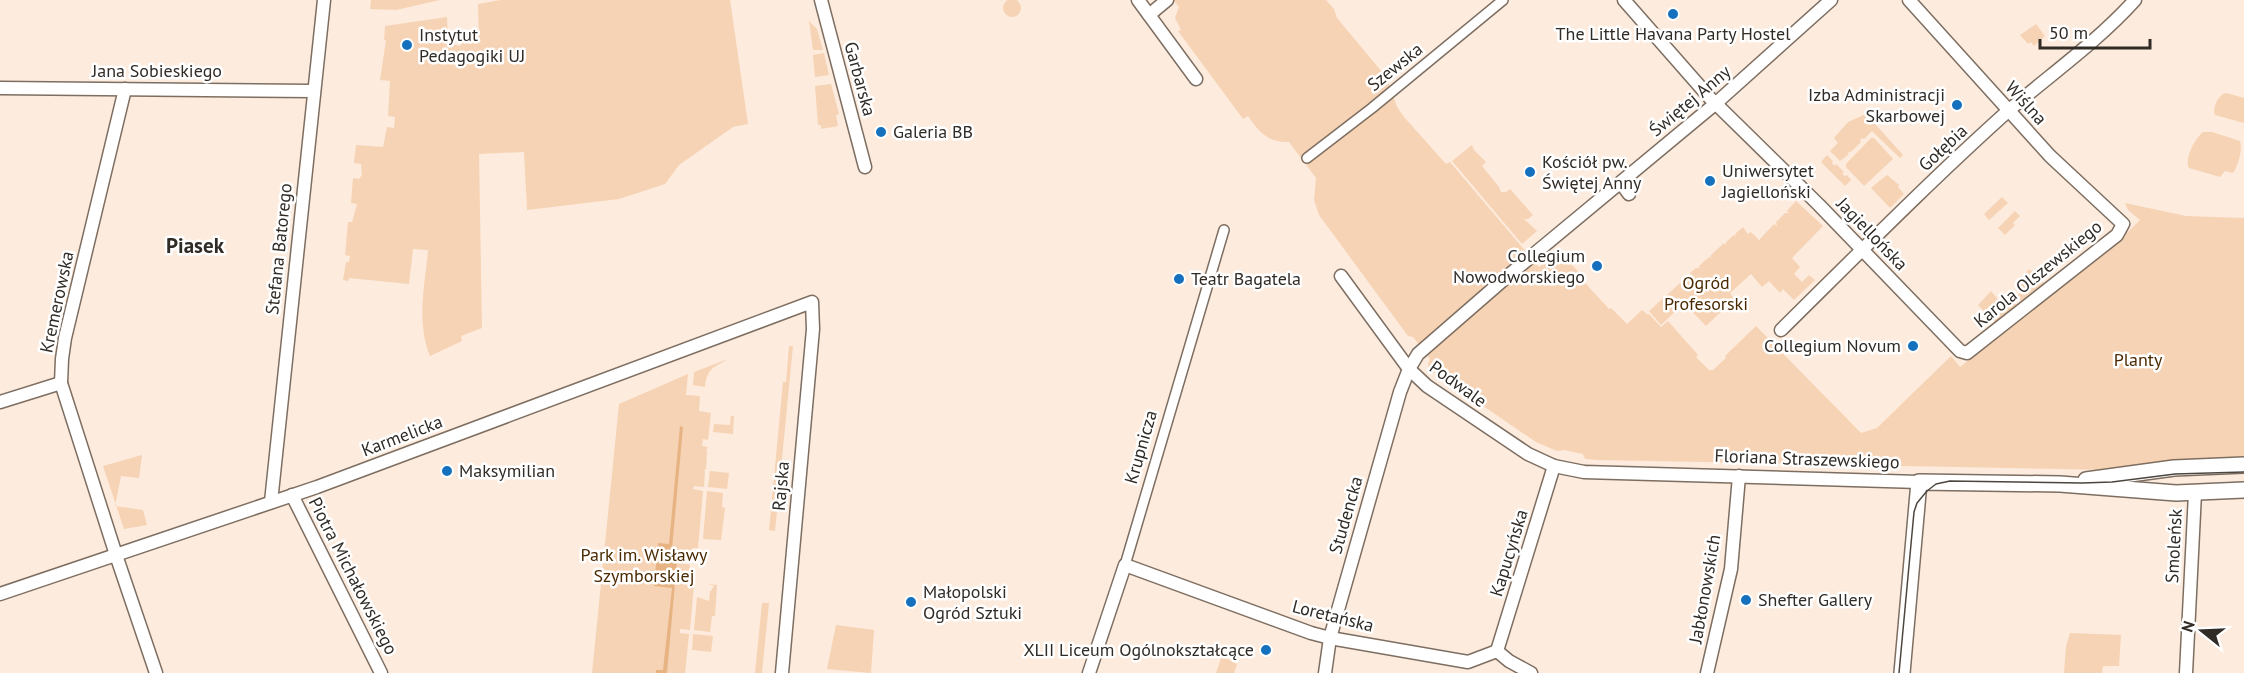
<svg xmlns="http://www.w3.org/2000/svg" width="2244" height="673" viewBox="0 0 2244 673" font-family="'PT Sans',sans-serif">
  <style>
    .green { fill: #f6d3b4 }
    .water { fill: #e7b383 }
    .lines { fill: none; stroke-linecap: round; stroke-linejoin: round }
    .pedestrian-casing { stroke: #7d6e61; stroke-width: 12 }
    .minor-casing { stroke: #7d6e61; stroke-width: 15 }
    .tertiary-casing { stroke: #7d6e61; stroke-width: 18 }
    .pedestrian { stroke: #fff; stroke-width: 9 }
    .minor { stroke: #fff; stroke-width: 12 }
    .tertiary { stroke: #fff; stroke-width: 15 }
    .tram { stroke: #4d463f; stroke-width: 1.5 }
    .poi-dot { fill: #1571be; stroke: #fff; stroke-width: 2 }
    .labels { text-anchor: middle; stroke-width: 5; stroke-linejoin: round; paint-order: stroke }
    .poi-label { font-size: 18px; fill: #312b26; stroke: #fff; text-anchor: start }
    .street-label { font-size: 18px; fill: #312b26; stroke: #fff }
    .park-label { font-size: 18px; fill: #4a2901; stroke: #fff }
    .quarter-label { font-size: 21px; font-weight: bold; fill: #312b26; stroke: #fff }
  </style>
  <rect width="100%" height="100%" fill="#fdebdd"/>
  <g class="green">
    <circle cx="1012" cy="8" r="9"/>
    <polygon points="371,0 440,0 396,10 370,9"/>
    <path d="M501 0H730L748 124 733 127 679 165 665 184 619 199 527 210 524 152 479 154 482 328 461 336 462 341 430 356C416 322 425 285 428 250L413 249 409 284 349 278 348 281 343 280 346 262H349L350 256 345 255 348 222H352L357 204 351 203 353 178 359 179 362 175 361 164 354 163 356 145 383 147 387 127 394 128 395 117 388 116 390 81 380 80 386 40H384L385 26 447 17 448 43 460 46 463 42 479 41 478 4Z"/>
    <path d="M1173 0H1326L1334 9 1337 18 1387 78 1397 107 1404 117 1446 164 1450 162 1539 267 1554 255 1563 256 1578 271 1576 273 1609 309 1611 308 1627 324 1642 310 1648 315 1649 314 1661 327 1668 321 1698 355 1696 357 1709 370H1713L1726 358 1725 356 1756 326 1861 433 1877 428 1951 356 1960 367 2126 236 2125 235 2140 220 2128 210 2125 203 2186 216 2244 218V461L2110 470 1598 460 1585 459 1583 454 1564 450 1557 451 1536 442 1429 369 1428 364 1430 359 1413 337 1408 336 1319 215 1314 200 1316 178 1289 142C1268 143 1259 132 1248 116L1243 119 1178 31 1181 30 1175 18 1179 7Z"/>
    <polygon points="809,21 817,29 823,50 813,50"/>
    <polygon points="2036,24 2045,36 2034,46 2031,42 2028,44 2020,35"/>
    <polygon points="824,53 829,75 815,77 813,55"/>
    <polygon points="831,84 839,114 836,115 838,126 821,129 821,125 818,125 815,86"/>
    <path d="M2226 93 2244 98V123L2215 115C2212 108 2218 95 2226 93Z"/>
    <polygon points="1866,114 1903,155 1900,158 1872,131 1864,139 1862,138 1860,140 1861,142 1852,151 1847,153 1849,154 1840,161 1830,151 1838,143 1834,138 1848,122"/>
    <path d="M2203 132H2212L2240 141C2243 149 2238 166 2233 173L2225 171 2220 177 2189 168C2184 158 2195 139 2203 132Z"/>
    <polygon points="1871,138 1874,138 1893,159 1864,186 1846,167 1846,164"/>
    <polygon points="1472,145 1474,150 1486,162 1482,166 1499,187 1501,192 1506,192 1510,189 1533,215 1528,219 1524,219 1537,231 1522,244 1452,161"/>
    <polygon points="1827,155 1833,161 1832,163 1834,166 1836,164 1844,172 1842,174 1845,176 1847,175 1851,180 1845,186 1821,162"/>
    <polygon points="1887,175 1899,185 1898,187 1904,194 1890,208 1871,188"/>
    <polygon points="2002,197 2008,203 1989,220 1984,214"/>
    <polygon points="1796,201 1823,226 1792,258 1800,267 1794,274 1802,282 1809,275 1815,280 1794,300 1783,289 1780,293 1769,281 1762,287 1751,274 1730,293 1734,299 1706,326 1684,303 1661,325 1649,311 1689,275 1692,275 1690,273 1696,268 1700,268 1699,266 1709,257 1712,258 1710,256 1724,243 1726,245 1726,242 1734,235 1736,236 1735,234 1743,227 1748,234 1751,232 1760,241 1760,239 1774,224 1777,226 1776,222 1785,213 1789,213 1787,211"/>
    <polygon points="2015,211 2020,216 2013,223 2015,225 2005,235 1998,228"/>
    <polygon points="2029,269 2044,283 2021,301 2017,296 2023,289 2016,284"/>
    <polygon points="1991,291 2004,307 2012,301 2017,305 1995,323 1978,305"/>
    <polygon points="789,346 793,346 775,531 769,530 783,382 786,382"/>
    <path d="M728 359C714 368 707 367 705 387L693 385 694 372Z"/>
    <polygon points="688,374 686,395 700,396 699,411 711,413 708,440 703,439 702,446 708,447 706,451 707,452 706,469 704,470 705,472 704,487 694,486 693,489 703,491 698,548 693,548 690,555 687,553 686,565 689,563 691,572 695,573 690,630 680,629 680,633 689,634 685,673 592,673 619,404"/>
    <polygon points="731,416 734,416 733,434 713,432 714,424 730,425"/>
    <polygon points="142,455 139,478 121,476 115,506 143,510 147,525 124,529 103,466"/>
    <polygon points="710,471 729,473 727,489 708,487"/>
    <polygon points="707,491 723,493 722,507 725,508 721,540 703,539"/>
    <polygon points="708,584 717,585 715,616 712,616 710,632 694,630 697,597 709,601 710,592 714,586"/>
    <polygon points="762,603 769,603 762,673 755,673"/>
    <polygon points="836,625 874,630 871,673 827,669"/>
    <polygon points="2070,633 2121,635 2119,666 2103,666 2102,673 2064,673 2066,646"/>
    <polygon points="693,634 713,636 711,652 692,650"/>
    <polygon points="1222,656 1237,664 1234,673 1216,673"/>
  </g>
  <polygon class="water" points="680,426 683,427 671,560 677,561 667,673 656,673 656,670 663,670 672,588 654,586 658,543 669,544"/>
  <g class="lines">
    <g class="pedestrian-casing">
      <g id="pedestrian">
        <polyline points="1307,158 1372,108 1503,0"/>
        <polyline points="1125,565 1224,230"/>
      </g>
    </g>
    <g class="minor-casing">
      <g id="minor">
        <polyline points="821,0 865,167"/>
        <polyline points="1138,0 1196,79"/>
        <polyline points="1624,0 1710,98 1819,205 1960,351 1967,353 2117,235 2123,224 2050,156 1909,0"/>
        <polyline points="1149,15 1167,0"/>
        <polyline points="0,88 314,91"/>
        <polyline points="125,89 65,338 62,359 61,383 117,558 156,673"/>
        <polyline points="1621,183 1629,194"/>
        <polyline points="1341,276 1409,369 1427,386 1528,454 1554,466 1584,472 1919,482"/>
        <path d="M1781 330C1856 256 1930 181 2008 111 2051 74 2097 42 2135 0"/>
        <polyline points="0,402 61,383"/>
        <polyline points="292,495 381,673"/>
        <polyline points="271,502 324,0"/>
        <polyline points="0,594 317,487 812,302 813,329 782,673"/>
        <polyline points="1497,651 1554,466"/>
        <polyline points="1497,651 1509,661 1531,673"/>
        <polyline points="1089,673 1125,565 1311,633 1330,638 1468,662 1497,651"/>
        <polyline points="1325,673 1330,638 1400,392 1409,369 1418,354 1510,274 1715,104 1831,0"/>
        <polyline points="1707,673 1731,569 1739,476"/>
        <polyline points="2186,673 2195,493"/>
      </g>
    </g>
    <g class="tertiary-casing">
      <g id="tertiary">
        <polyline points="2086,480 2174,468 2244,465"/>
        <polyline points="1902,673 1919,482 2060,484 2176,493 2244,490"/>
      </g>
    </g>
    <use href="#pedestrian" class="pedestrian"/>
    <use href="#minor" class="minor"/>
    <use href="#tertiary" class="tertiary"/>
    <polyline class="tram" points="1899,673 1914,512 1917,503 1927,491 1936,484 1950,481 2082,483 2112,482 2175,474 2244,472"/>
  </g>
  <g class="poi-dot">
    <circle cx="1673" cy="14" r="6"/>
    <circle cx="407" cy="45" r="6"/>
    <circle cx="1957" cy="105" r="6"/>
    <circle cx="881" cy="132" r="6"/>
    <circle cx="1530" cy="172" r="6"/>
    <circle cx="1710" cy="181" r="6"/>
    <circle cx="1597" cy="266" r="6"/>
    <circle cx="1179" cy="279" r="6"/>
    <circle cx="1913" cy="346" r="6"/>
    <circle cx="447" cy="471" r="6"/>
    <circle cx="1746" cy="600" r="6"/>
    <circle cx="911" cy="602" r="6"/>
    <circle cx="1266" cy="650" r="6"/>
  </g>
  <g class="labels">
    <g class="poi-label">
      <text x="1673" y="40" text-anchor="middle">The Little Havana Party Hostel</text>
      <text x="419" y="41">Instytut<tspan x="419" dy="21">Pedagogiki UJ</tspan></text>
      <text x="1945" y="101" text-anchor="end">Izba Administracji<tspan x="1945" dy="21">Skarbowej</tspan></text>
      <text x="893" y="138">Galeria BB</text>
      <text x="1542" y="168">Kościół pw.<tspan x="1542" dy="21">Świętej Anny</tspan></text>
      <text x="1722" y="177">Uniwersytet<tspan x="1722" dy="21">Jagielloński</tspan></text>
      <text x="1585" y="262" text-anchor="end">Collegium<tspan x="1585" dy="21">Nowodworskiego</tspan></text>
      <text x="1191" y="285">Teatr Bagatela</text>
      <text x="1901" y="352" text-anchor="end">Collegium Novum</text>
      <text x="459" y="477">Maksymilian</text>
      <text x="923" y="598">Małopolski<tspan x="923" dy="21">Ogród Sztuki</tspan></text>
      <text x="1758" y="606">Shefter Gallery</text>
      <text x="1254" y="656" text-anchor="end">XLII Liceum Ogólnokształcące</text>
    </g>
    <g class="street-label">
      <text transform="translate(1395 67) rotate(-39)" y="6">Szewska</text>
      <text x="157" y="77">Jana Sobieskiego</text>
      <text transform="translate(860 79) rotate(75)" y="6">Garbarska</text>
      <text transform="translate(1690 101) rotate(-40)" y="6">Świętej Anny</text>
      <text transform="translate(2026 103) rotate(48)" y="6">Wiślna</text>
      <text transform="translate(1943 148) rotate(-43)" y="6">Gołębia</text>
      <text transform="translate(1872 234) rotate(46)" y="6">Jagiellońska</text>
      <text transform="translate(279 249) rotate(-84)" y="6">Stefana Batorego</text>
      <text transform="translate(2038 274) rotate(-39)" y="6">Karola Olszewskiego</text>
      <text transform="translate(57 302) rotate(-78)" y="6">Kremerowska</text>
      <text transform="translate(1458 384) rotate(36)" y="6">Podwale</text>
      <text transform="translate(402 436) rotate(-21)" y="6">Karmelicka</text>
      <text transform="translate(1141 447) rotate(-74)" y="6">Krupnicza</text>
      <text transform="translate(1807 459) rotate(2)" y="6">Floriana Straszewskiego</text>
      <text transform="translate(781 486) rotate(-85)" y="6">Rajska</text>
      <text transform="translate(1346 515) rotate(-74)" y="6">Studencka</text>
      <text transform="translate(2174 546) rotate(-87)" y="6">Smoleńsk</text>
      <text transform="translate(1509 553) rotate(-73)" y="6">Kapucyńska</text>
      <text transform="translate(353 576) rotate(63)" y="6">Piotra Michałowskiego</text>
      <text transform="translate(1705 589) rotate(-80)" y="6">Jabłonowskich</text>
      <text transform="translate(1333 616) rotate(14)" y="6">Loretańska</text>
    </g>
    <g class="park-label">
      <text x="1706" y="289">Ogród<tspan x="1706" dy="21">Profesorski</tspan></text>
      <text x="2138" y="366">Planty</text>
      <text x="644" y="561">Park im. Wisławy<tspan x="644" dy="21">Szymborskiej</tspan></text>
    </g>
    <g class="quarter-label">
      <text x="195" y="253">Piasek</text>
    </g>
  </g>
  <g transform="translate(2202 631) rotate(288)" stroke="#ffffff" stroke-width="4.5" paint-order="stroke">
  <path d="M0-4.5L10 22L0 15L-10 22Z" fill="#312b26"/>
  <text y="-9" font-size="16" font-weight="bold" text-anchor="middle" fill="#312b26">N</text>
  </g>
  <path d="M2040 39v9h110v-9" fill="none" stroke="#312b26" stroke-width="3"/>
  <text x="2049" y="39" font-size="18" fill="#312b26" stroke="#ffffff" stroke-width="4.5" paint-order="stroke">50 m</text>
</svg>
